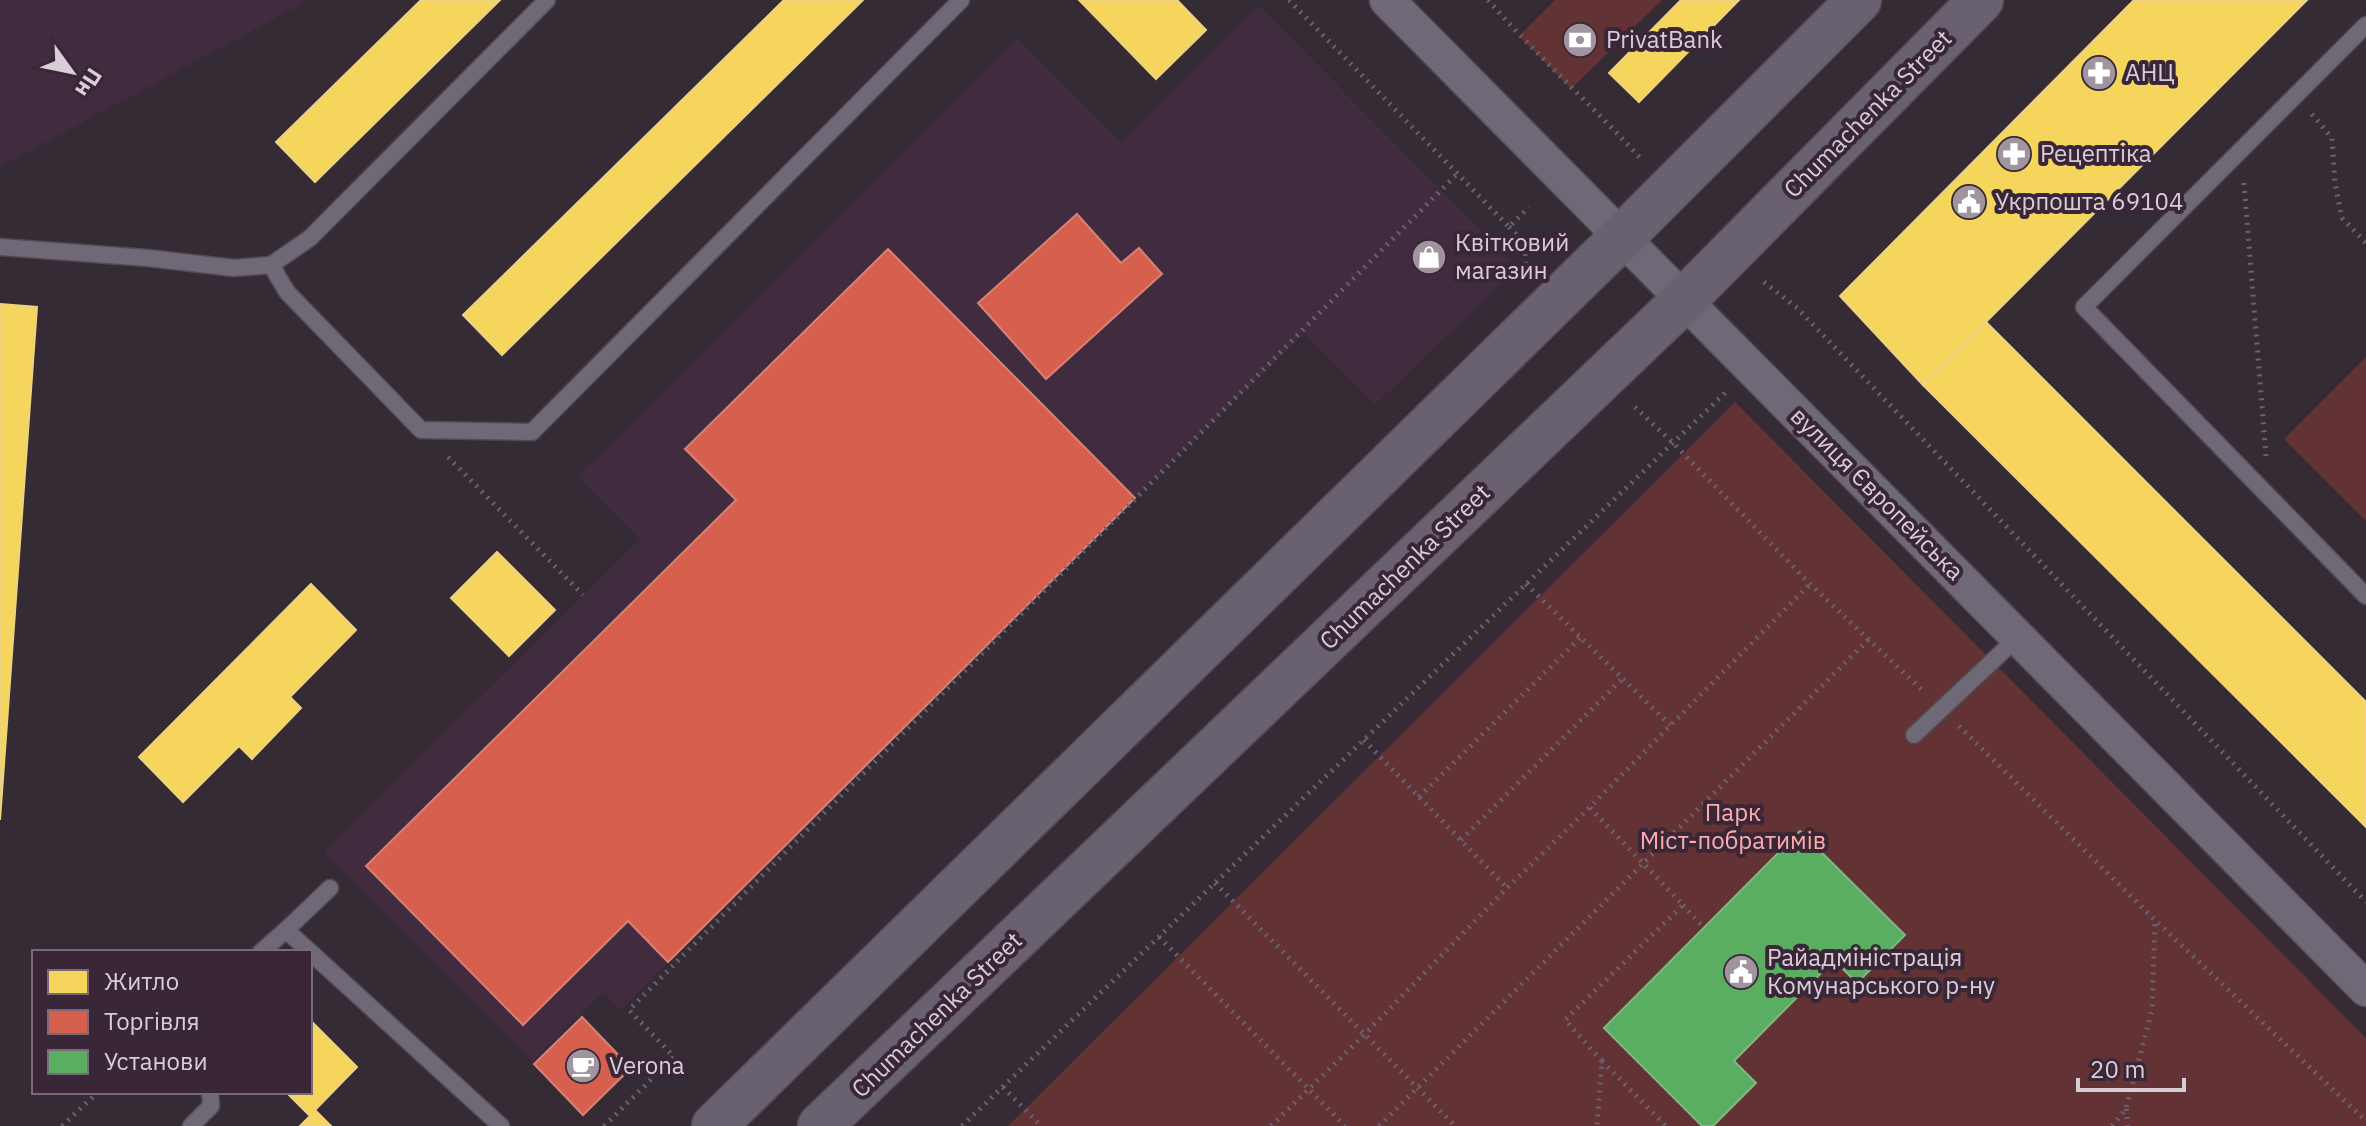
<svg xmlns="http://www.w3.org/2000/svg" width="2366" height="1126" viewBox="0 0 2366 1126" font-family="'IBM Plex Sans',sans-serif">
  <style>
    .built { fill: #402b3f }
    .green { fill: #623235 }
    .homes { fill: #f6d55c; stroke: #edd381; stroke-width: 2 }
    .shops { fill: #d6604d; stroke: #d78177; stroke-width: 2 }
    .public { fill: #5aae61; stroke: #80b785; stroke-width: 2 }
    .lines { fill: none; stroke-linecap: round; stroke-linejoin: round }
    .lane-casing { stroke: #524951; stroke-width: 19 }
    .street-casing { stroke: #524951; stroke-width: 37 }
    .secondary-casing { stroke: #524951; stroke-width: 47 }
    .path { stroke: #6a626d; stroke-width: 5; stroke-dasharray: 2 6; stroke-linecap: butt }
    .lane { stroke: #6f6876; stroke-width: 16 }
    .street { stroke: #6f6876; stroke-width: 34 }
    .secondary { stroke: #696170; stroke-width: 44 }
    .labels { text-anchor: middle; stroke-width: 8; stroke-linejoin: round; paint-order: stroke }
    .poi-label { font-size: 24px; fill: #d9cdd8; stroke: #392738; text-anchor: start }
    .street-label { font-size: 24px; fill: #d9cdd8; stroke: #392738 }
    .park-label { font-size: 24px; fill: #feabac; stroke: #392738 }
  </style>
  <rect width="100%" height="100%" fill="#352b34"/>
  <g class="built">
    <polygon points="0,0 309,0 0,167"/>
    <polygon points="1259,6 1518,267 1375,405 1304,334 1135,498 620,1010 603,992 532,1062 324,852 640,539 578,476 1018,39 1122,143"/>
  </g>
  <g class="green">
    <polygon points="1555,0 1662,0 1571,89 1519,36"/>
    <polygon points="2366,357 2366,521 2284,439"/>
    <polygon points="1735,402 2366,1038 2366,1126 1008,1126"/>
  </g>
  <g class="homes">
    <polygon points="421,0 500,0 315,182 276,142"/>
    <polygon points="784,0 863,0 502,355 463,315"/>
    <polygon points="1079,0 1177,0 1206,30 1156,79"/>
    <polygon points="1681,0 1739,0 1639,102 1609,73"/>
    <polygon points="2134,0 2307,0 1923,385 1840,296"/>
    <polygon points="0,304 37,307 0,820"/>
    <polygon points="1986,322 2366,702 2366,827 1923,385"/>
    <polygon points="497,552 555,610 509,656 451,598"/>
    <polygon points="311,584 356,630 290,697 301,708 252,759 239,746 183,802 139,757"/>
    <polygon points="310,1020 357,1067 315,1110 331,1126 300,1126 310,1116 286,1092 310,1092"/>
  </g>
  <g class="shops">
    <polygon points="1077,214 1121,263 1139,248 1162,274 1046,379 978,303"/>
    <polygon points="888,249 1135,498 668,962 628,921 523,1025 366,866 736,500 685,449"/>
    <polygon points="582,1017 631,1068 583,1115 534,1064"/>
  </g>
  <polygon class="public" points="1800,831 1905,935 1857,983 1834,960 1734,1061 1756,1083 1713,1126 1702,1126 1604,1028"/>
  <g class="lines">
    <g class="lane-casing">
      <g id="lane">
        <polyline points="2366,25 2084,307 2366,596"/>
        <polyline points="0,247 148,258 234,268 271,265 310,238 547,0"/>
        <polyline points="271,265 287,292 421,430 532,432 961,0"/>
        <polyline points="1914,735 2018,637"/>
        <polyline points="286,930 330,888"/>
        <polyline points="261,952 286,930 501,1126"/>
        <polyline points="191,1126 211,1106 210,1092"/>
      </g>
    </g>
    <g class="street-casing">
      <polyline id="street" points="1387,0 2366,989"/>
    </g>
    <g class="secondary-casing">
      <g id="secondary">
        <polyline points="714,1126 1622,237 1859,0"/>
        <polyline points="820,1126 1684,300 1981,0"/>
      </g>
    </g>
    <g class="path">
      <polyline points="1289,0 1509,227 1529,207"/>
      <path d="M1488 0C1537 56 1593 106 1643 161"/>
      <polyline points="2312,114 2332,138 2335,183 2342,218 2366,243"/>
      <polyline points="2244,183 2266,456"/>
      <path d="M1509 227C1525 241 1529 255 1523 276"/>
      <polyline points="1764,282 1797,308 2366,902"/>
      <polyline points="1635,407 1673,443 1810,584 1923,691"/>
      <polyline points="448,457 583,595"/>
      <polyline points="1526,584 1670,725"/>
      <polyline points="1959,726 2155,920 2366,1121"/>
      <polyline points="1364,740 1507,888"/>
      <polyline points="1419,797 1580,638"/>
      <polyline points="1590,808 1683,905 1565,1020 1602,1061 1597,1126"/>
      <polyline points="1461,840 1622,679"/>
      <polyline points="1215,883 1455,1126"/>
      <polyline points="1683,905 1704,928"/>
      <polyline points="1159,937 1345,1126"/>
      <polyline points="1602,1061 1666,1126"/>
      <polyline points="1003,1087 1041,1126"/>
      <polyline points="2126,1109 2128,1126"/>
      <polyline points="62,1126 98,1092"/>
      <polyline points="604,1126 674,1057 629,1010 1458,173"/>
      <polyline points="962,1126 1726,392"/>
      <polyline points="1271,1126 1364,1035 1507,888 1589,808 1810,584"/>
      <polyline points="1379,1126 1869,639"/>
      <polyline points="2112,1126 2126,1109 2152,1010 2155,920"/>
    </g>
    <use href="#lane" class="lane"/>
    <use href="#street" class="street"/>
    <use href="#secondary" class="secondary"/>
  </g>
  <defs>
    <g id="bank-disc" transform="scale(1.8)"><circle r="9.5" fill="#a0949f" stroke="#392738"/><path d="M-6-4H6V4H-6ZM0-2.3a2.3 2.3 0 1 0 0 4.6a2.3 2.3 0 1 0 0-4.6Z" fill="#fff"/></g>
    <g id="pharmacy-disc" transform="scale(1.8)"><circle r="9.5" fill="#a0949f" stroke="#392738"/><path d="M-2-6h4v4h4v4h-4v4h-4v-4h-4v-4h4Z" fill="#fff"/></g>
    <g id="civic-disc" transform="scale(1.8)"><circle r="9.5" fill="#a0949f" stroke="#392738"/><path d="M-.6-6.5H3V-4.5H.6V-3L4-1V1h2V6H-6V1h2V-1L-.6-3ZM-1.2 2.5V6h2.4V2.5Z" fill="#fff"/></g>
    <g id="shop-disc" transform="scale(1.8)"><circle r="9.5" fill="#a0949f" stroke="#392738"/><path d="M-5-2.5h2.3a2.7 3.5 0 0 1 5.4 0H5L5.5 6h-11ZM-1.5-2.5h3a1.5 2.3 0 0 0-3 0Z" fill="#fff"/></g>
    <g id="cafe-disc" transform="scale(1.8)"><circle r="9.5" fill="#a0949f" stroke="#392738"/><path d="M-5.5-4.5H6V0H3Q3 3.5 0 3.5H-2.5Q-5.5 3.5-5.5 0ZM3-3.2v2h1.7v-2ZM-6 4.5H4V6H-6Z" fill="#fff"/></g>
  </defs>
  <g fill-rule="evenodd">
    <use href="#bank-disc" x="1580" y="40"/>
    <use href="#pharmacy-disc" x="2099" y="73"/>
    <use href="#pharmacy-disc" x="2014" y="154"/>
    <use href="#civic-disc" x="1969" y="202"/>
    <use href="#shop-disc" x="1429" y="257"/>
    <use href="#civic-disc" x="1741" y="972"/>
    <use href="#cafe-disc" x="583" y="1066"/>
  </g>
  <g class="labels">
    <g class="poi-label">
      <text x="1606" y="48">PrivatBank</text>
      <text x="2125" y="81">АНЦ</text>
      <text x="2040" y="162">Рецептіка</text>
      <text x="1995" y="210">Укрпошта 69104</text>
      <text x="1455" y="251">Квітковий<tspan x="1455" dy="28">магазин</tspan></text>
      <text x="1767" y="966">Райадміністрація<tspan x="1767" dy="28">Комунарського р-ну</tspan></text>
      <text x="609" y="1074">Verona</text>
    </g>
    <g class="street-label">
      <text transform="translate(1868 114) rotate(-45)" y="8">Chumachenka Street</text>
      <text transform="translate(1877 494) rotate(45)" y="8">вулиця Європейська</text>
      <text transform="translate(1405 567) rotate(-44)" y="8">Chumachenka Street</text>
      <text transform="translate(937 1015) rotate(-44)" y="8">Chumachenka Street</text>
    </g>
    <g class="park-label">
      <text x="1733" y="821">Парк<tspan x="1733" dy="28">Міст-побратимів</tspan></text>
    </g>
  </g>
  <rect x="32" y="950" width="280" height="144" fill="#392738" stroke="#796978" stroke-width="2"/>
  <rect x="48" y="970" width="40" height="24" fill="#f6d55c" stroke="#796978" stroke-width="2"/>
  <text x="104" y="990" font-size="24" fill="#d9cdd8">Житло</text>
  <rect x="48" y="1010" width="40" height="24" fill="#d6604d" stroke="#796978" stroke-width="2"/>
  <text x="104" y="1030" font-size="24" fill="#d9cdd8">Торгівля</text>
  <rect x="48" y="1050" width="40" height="24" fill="#5aae61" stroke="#796978" stroke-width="2"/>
  <text x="104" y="1070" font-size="24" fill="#d9cdd8">Установи</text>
  <g transform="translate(72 72) rotate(123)" stroke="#392738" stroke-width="6" paint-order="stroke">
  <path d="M0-6L14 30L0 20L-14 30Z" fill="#d9cdd8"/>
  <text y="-12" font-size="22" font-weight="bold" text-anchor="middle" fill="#d9cdd8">Пн</text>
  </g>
  <path d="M2078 1078v12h106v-12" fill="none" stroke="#d9cdd8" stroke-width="4"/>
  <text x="2090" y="1078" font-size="24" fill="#d9cdd8" stroke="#392738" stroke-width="6" paint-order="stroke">20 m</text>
</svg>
